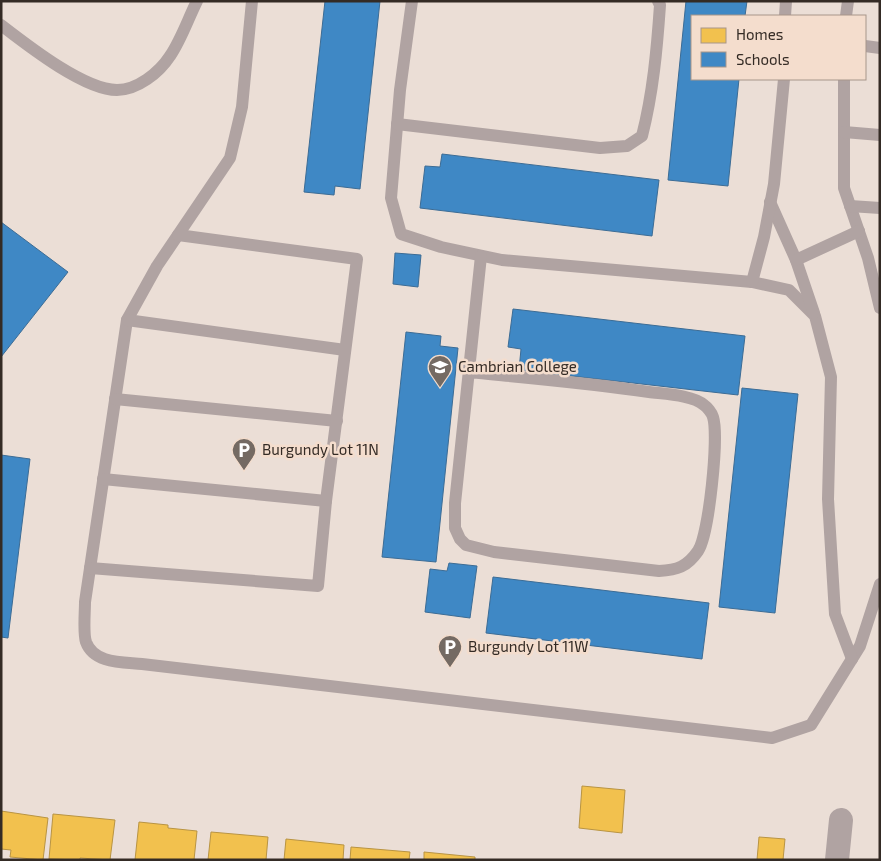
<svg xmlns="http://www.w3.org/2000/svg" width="881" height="861" viewBox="0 0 881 861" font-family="'Exo 2',sans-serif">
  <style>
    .homes { fill: #f2c14e; stroke: #b99442 }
    .schools { fill: #3f88c5; stroke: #3c6c95 }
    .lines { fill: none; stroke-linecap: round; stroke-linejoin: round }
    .lane { stroke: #b0a3a2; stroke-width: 12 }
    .street { stroke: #b0a3a2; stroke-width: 24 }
    .labels { text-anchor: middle; stroke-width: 5; stroke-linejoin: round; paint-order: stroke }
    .poi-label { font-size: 15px; fill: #342b25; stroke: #f4ddcd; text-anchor: start }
  </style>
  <rect width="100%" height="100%" fill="#ebded6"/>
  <g class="homes">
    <polygon points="582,786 625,790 622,833 579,828"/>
    <polygon points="1,811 48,818 43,860 10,857 11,850 1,849"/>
    <polygon points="53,814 115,820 110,860 80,858 80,860 49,859"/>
    <polygon points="139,822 168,825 168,828 197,831 194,860 135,860"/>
    <polygon points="211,832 268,837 266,860 208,860"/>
    <polygon points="759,837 785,839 783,860 757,860"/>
    <polygon points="286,839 344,845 343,860 284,860"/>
    <polygon points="351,847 410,852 409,860 350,860"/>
    <polygon points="424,852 475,857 475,860 424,860"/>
  </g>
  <g class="schools">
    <polygon points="325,1 380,1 360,189 335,186 334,195 304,192"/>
    <polygon points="686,1 747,1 745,16 692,16 692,79 739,79 728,186 668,180"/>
    <polygon points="442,154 659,180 652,236 420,208 425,166 440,167"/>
    <polygon points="1,222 68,272 1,357"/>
    <polygon points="395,253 421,255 418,287 393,284"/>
    <polygon points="513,309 745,336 738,395 519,370 521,349 508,347"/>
    <polygon points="406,332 441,336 440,346 458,348 436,562 382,557"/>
    <polygon points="742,388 798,394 775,613 719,607"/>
    <polygon points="1,455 30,459 8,638 1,637"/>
    <polygon points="449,563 477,566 470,618 425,612 430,569 447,571"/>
    <polygon points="493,577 709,603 702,659 486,633"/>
  </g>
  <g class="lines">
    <g class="lane">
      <path d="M252 1 242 107 230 158 157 266 127 320 85 602C85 613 83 633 86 642 94 664 123 662 142 664L772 738 811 725 860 646 880 584"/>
      <polyline points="412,1 400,90 391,198 401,234 441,247 502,260 752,282 789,290 815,316 831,377 828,499 835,614 852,659"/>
      <polyline points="785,16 786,1"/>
      <polyline points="846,16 848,1"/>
      <path d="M1 25C27 45 84 90 117 90 137 90 159 73 170 56 181 40 188 19 197 1"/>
      <polyline points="865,46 880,48"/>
      <polyline points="844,79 844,188 868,258 880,308"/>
      <path d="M397 124 600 148 627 146 642 136C653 93 657 49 660 5L658 1"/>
      <polyline points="844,132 880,135"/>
      <polyline points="770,202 796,260 814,313"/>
      <polyline points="850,206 880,208"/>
      <polyline points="796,260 859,231"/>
      <polyline points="752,282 764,237 774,184 784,79"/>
      <polyline points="127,320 345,350"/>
      <path d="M468 372C529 378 589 383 649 392 664 394 693 395 704 405 707 407 712 413 713 417 719 436 709 535 698 551 687 567 677 570 659 571L494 552 466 545 460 539 455 528V503L481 256"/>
      <polyline points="115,399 337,421"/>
      <polyline points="103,479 326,501"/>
      <polyline points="90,568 318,586 326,501 357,259 178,235"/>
    </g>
    <polyline class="street" points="837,860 841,820"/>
  </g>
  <defs>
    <g id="university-pin" transform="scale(1.25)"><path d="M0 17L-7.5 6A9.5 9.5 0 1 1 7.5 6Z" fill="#746a63" stroke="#f4ddcd"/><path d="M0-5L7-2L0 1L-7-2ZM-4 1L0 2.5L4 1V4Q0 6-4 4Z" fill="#fff"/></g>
    <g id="parking-pin" transform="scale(1.25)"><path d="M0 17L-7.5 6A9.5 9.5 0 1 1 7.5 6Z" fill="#746a63" stroke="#f4ddcd"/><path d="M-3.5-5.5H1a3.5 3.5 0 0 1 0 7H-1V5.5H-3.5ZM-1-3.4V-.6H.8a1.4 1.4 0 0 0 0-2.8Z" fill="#fff"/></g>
  </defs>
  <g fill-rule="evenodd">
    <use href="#university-pin" x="440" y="367"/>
    <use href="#parking-pin" x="244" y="450"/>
    <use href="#parking-pin" x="450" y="647"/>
  </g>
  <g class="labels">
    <g class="poi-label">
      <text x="458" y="372">Cambrian College</text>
      <text x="262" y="455">Burgundy Lot 11N</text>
      <text x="468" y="652">Burgundy Lot 11W</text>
    </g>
  </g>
  <rect width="881" height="861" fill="none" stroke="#342b25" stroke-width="5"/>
  <rect x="691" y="15" width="175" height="65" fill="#f4ddcd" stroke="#a7968a"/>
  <rect x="701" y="28" width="25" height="15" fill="#f2c14e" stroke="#a7968a"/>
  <text x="736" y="40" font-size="15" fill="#342b25">Homes</text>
  <rect x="701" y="52" width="25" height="15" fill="#3f88c5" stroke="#a7968a"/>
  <text x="736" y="65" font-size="15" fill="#342b25">Schools</text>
</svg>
